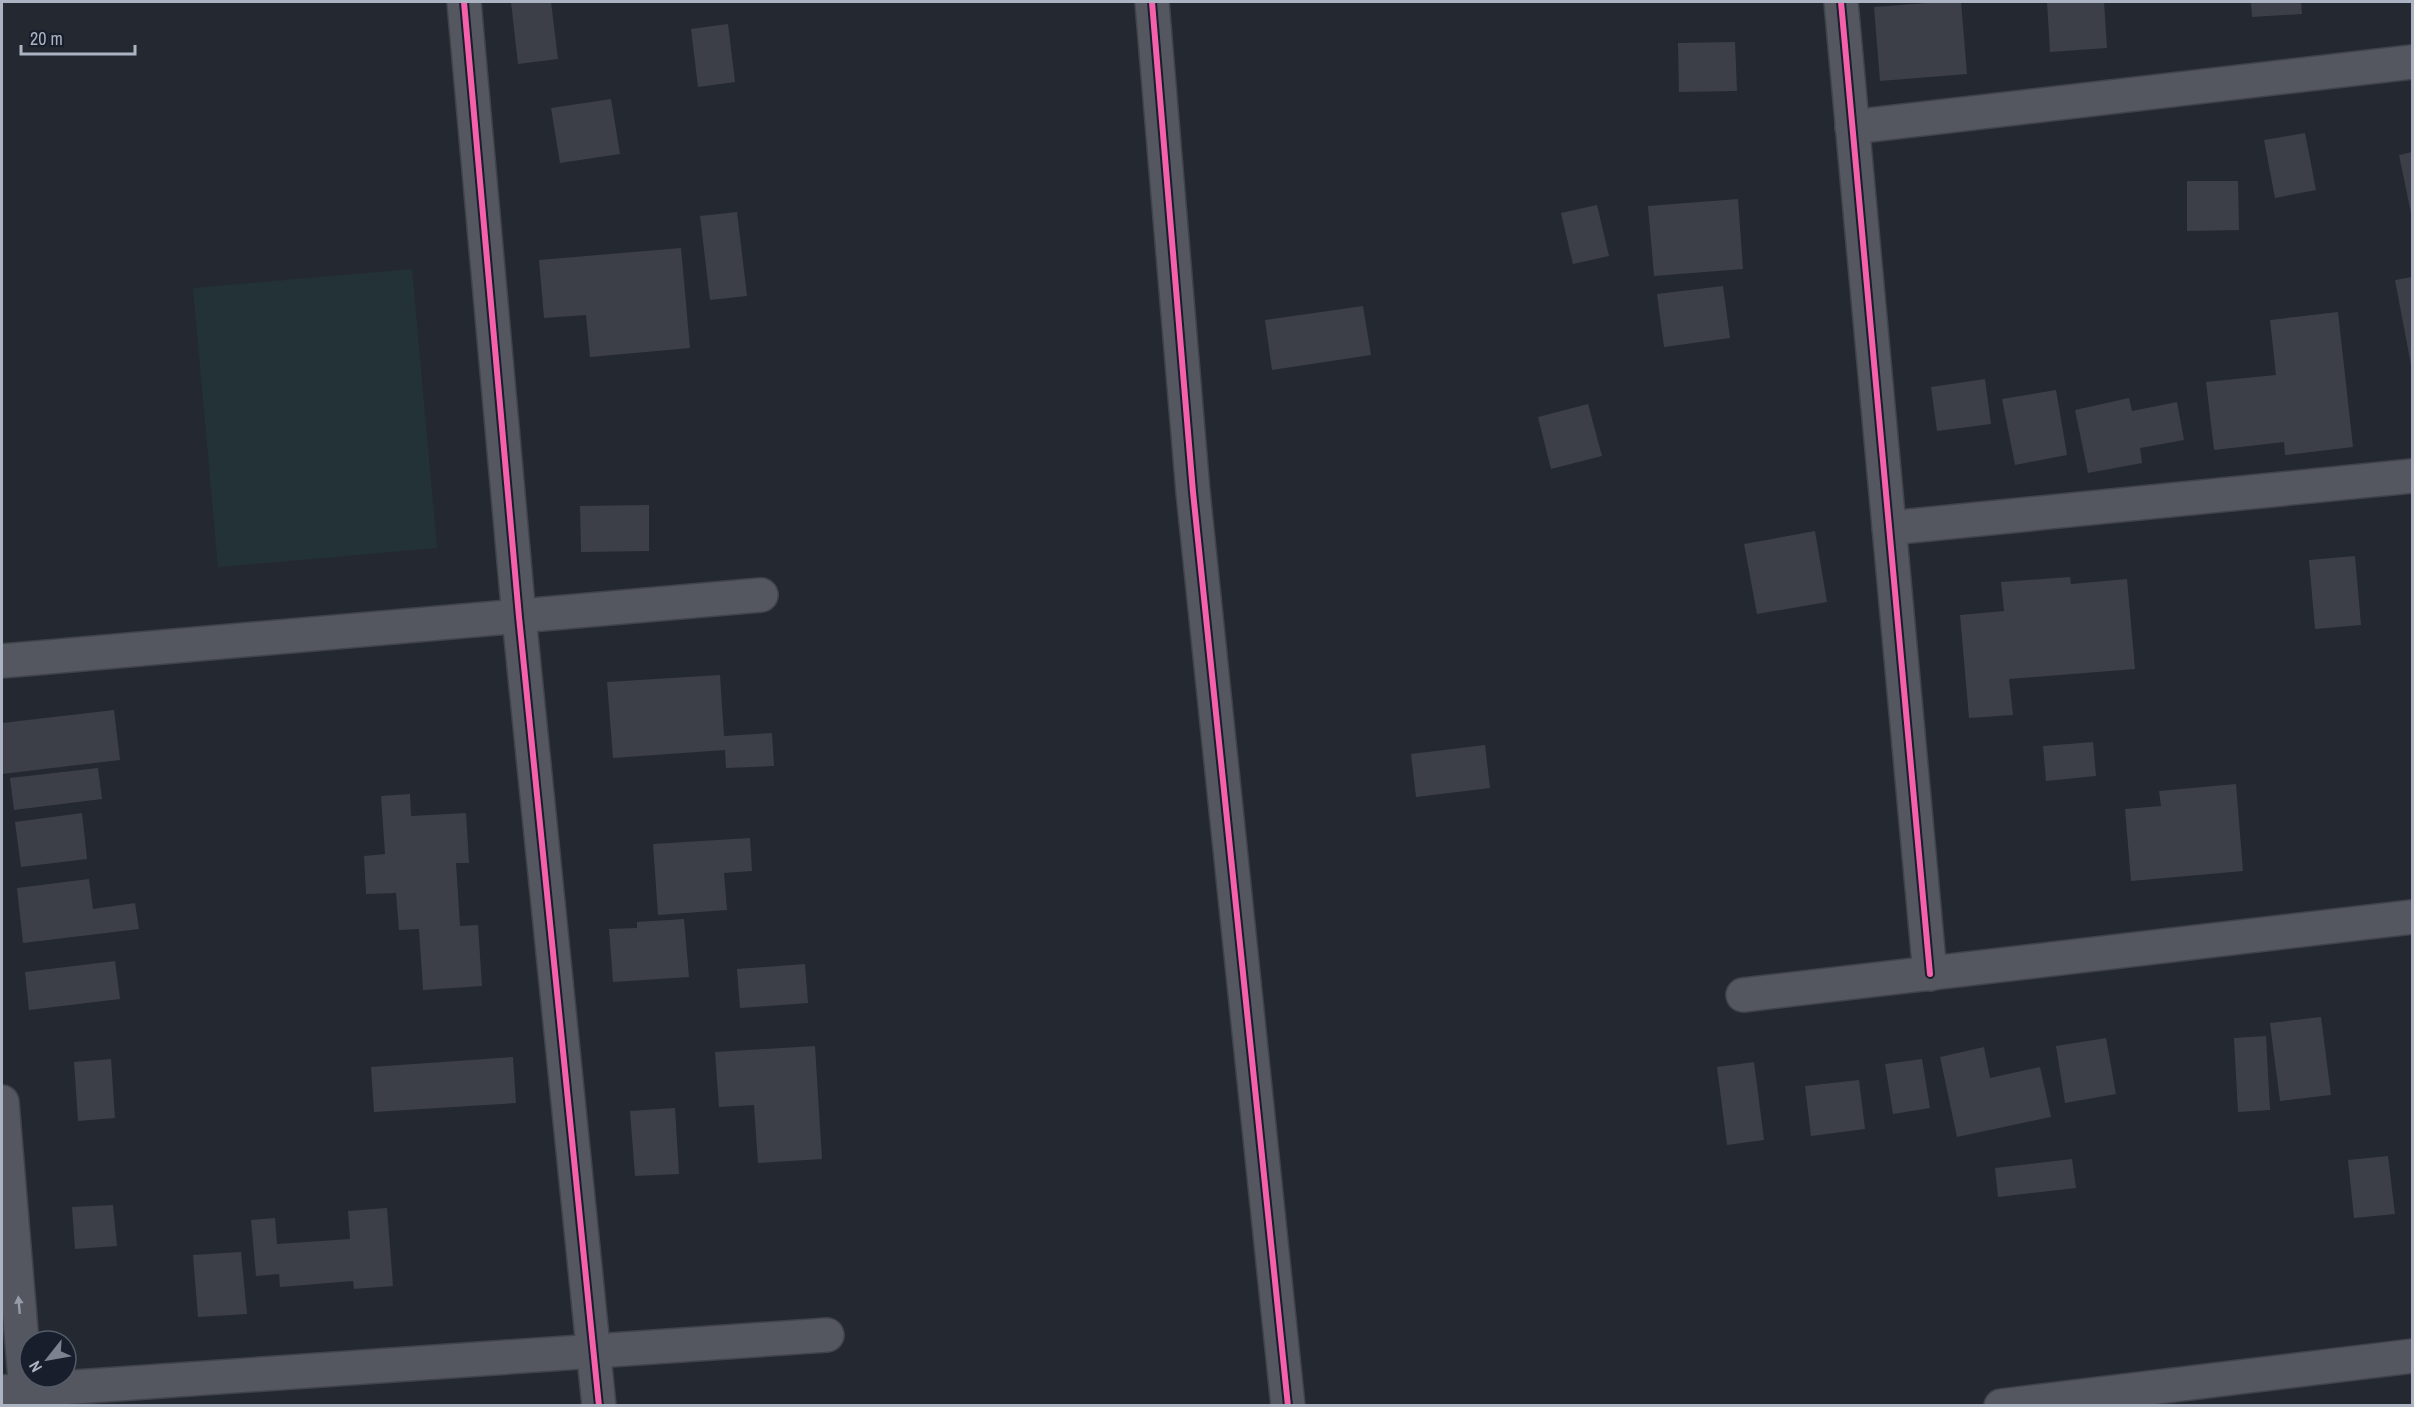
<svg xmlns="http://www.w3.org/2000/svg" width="2414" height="1407" viewBox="0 0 2414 1407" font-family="'Archivo Narrow',sans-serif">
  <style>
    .park { fill: #223237 }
    .building { fill: #3c3f47 }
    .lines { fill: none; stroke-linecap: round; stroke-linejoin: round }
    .street-casing { stroke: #40434a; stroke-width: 36 }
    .street { stroke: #54575f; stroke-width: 33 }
    .cycleway-casing { stroke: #181e2b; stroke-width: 10 }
    .cycleway { stroke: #f560ab; stroke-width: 6 }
    .oneway { fill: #969caa }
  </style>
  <rect width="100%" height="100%" fill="#242831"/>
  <polygon class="park" points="412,269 437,548 218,567 193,288"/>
  <g class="building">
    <polygon points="511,2 551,2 558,59 518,64"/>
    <polygon points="1941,2 1961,2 1967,74 1880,81 1874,7"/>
    <polygon points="2047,2 2104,2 2107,48 2050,52"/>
    <polygon points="2251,2 2301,2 2302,14 2252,17"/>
    <polygon points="728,24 735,82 698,87 691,29"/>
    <polygon points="1735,42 1737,91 1679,92 1678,43"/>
    <polygon points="611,99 620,154 560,163 551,108"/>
    <polygon points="2305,133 2316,190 2275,198 2264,140"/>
    <polygon points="2412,152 2412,213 2411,213 2399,155"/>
    <polygon points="2187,181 2238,181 2239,230 2187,231"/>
    <polygon points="1738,199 1743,269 1654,276 1648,206"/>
    <polygon points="1597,205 1609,256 1573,264 1561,213"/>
    <polygon points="737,212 747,296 710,300 700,216"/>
    <polygon points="681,248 690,348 590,357 586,315 544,318 539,260"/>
    <polygon points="2412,277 2412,365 2411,365 2395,280"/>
    <polygon points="1723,286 1730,338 1664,347 1657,294"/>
    <polygon points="1363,306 1371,355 1272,370 1265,320"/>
    <polygon points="2338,312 2353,447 2285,455 2284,442 2214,450 2206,382 2276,375 2270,320"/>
    <polygon points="1985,379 1991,424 1937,431 1931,387"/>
    <polygon points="2056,390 2067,455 2015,465 2002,399"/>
    <polygon points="2129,398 2132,411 2177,402 2184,440 2140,448 2142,463 2088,473 2075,410"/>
    <polygon points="1588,404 1602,456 1551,469 1538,417"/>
    <polygon points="649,505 649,551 581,552 580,506"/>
    <polygon points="1815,531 1827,602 1757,614 1744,544"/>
    <polygon points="2355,556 2361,625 2315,629 2309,560"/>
    <polygon points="2070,577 2071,584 2127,579 2135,669 2009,679 2013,715 1969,718 1960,615 2004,611 2001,582"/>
    <polygon points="720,675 724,736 772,733 774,766 726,768 725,750 613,758 607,682"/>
    <polygon points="114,710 120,760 2,774 2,723"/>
    <polygon points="2093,742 2096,776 2046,781 2043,746"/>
    <polygon points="1485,745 1490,788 1416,797 1411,754"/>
    <polygon points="98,768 102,799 14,810 10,778"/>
    <polygon points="2236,784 2243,871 2131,881 2125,809 2161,806 2159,791"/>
    <polygon points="410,794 411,816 466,813 469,863 456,863 460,926 478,925 482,986 423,990 419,929 399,930 396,893 366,894 364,856 385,854 381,796"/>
    <polygon points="82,813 87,859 21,867 15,822"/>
    <polygon points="750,838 752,871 724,873 727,910 658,915 653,844"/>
    <polygon points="89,879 93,909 135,903 139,929 23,943 17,888"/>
    <polygon points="684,919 689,977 613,982 609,929 637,928 637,922"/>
    <polygon points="115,961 120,999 29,1010 25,972"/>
    <polygon points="805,964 808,1003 740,1008 737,969"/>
    <polygon points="2321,1017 2331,1095 2280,1101 2270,1023"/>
    <polygon points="2266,1036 2270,1110 2238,1112 2234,1038"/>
    <polygon points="2106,1038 2116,1094 2065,1103 2056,1046"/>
    <polygon points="815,1046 822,1159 758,1163 754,1105 719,1107 715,1052"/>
    <polygon points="1984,1047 1990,1078 2040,1067 2051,1117 1957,1137 1940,1057"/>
    <polygon points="513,1057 516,1103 374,1112 371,1067"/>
    <polygon points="111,1059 115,1118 78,1121 74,1062"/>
    <polygon points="1922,1059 1930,1108 1893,1114 1885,1064"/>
    <polygon points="1754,1062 1764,1140 1727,1145 1717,1067"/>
    <polygon points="1859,1080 1865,1129 1811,1136 1805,1086"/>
    <polygon points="675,1108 679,1174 635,1176 630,1111"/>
    <polygon points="2388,1156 2395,1214 2354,1218 2348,1160"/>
    <polygon points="2072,1159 2076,1188 1998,1197 1995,1168"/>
    <polygon points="113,1205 117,1246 75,1249 72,1207"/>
    <polygon points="387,1208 393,1286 354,1289 353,1281 280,1287 279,1274 256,1276 251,1220 275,1218 277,1244 350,1239 348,1211"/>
    <polygon points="241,1252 247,1314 198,1317 193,1255"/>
  </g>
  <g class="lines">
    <g class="street-casing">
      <g id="street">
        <polyline points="464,2 519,617 599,1406"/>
        <polyline points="1152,2 1193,492 1288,1406"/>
        <polyline points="1841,2 1930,974"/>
        <polyline points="1852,127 2412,62"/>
        <polyline points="1889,528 2412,476"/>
        <polyline points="2,661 761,595"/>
        <polyline points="1743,995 2412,917"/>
        <polyline points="2,1102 26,1391 24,1406"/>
        <polyline points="2,1392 827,1335"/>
        <polyline points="2001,1406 2412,1356"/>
      </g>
    </g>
    <use href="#street" class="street"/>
    <g class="cycleway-casing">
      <g id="cycleway">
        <polyline points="464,2 519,617 599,1406"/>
        <polyline points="1152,2 1193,492 1288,1406"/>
        <polyline points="1841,2 1930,974"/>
      </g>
    </g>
    <use href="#cycleway" class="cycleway"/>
  </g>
  <defs><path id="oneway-solid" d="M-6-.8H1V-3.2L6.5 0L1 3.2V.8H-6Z" transform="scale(1.5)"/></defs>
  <use class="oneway" href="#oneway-solid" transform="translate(19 1305) rotate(-95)"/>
  <rect width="2414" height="1407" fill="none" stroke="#acb3c3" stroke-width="6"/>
  <g transform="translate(48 1359) rotate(239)"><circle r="28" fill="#181e2b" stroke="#535a68" stroke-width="1.5"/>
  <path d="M0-4.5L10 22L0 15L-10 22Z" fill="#7c8290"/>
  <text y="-9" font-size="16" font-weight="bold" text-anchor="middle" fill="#acb3c3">N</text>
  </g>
  <path d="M21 45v9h114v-9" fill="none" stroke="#acb3c3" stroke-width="3"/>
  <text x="30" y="45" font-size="18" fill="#acb3c3" stroke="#181e2b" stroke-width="4.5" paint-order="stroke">20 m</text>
</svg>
